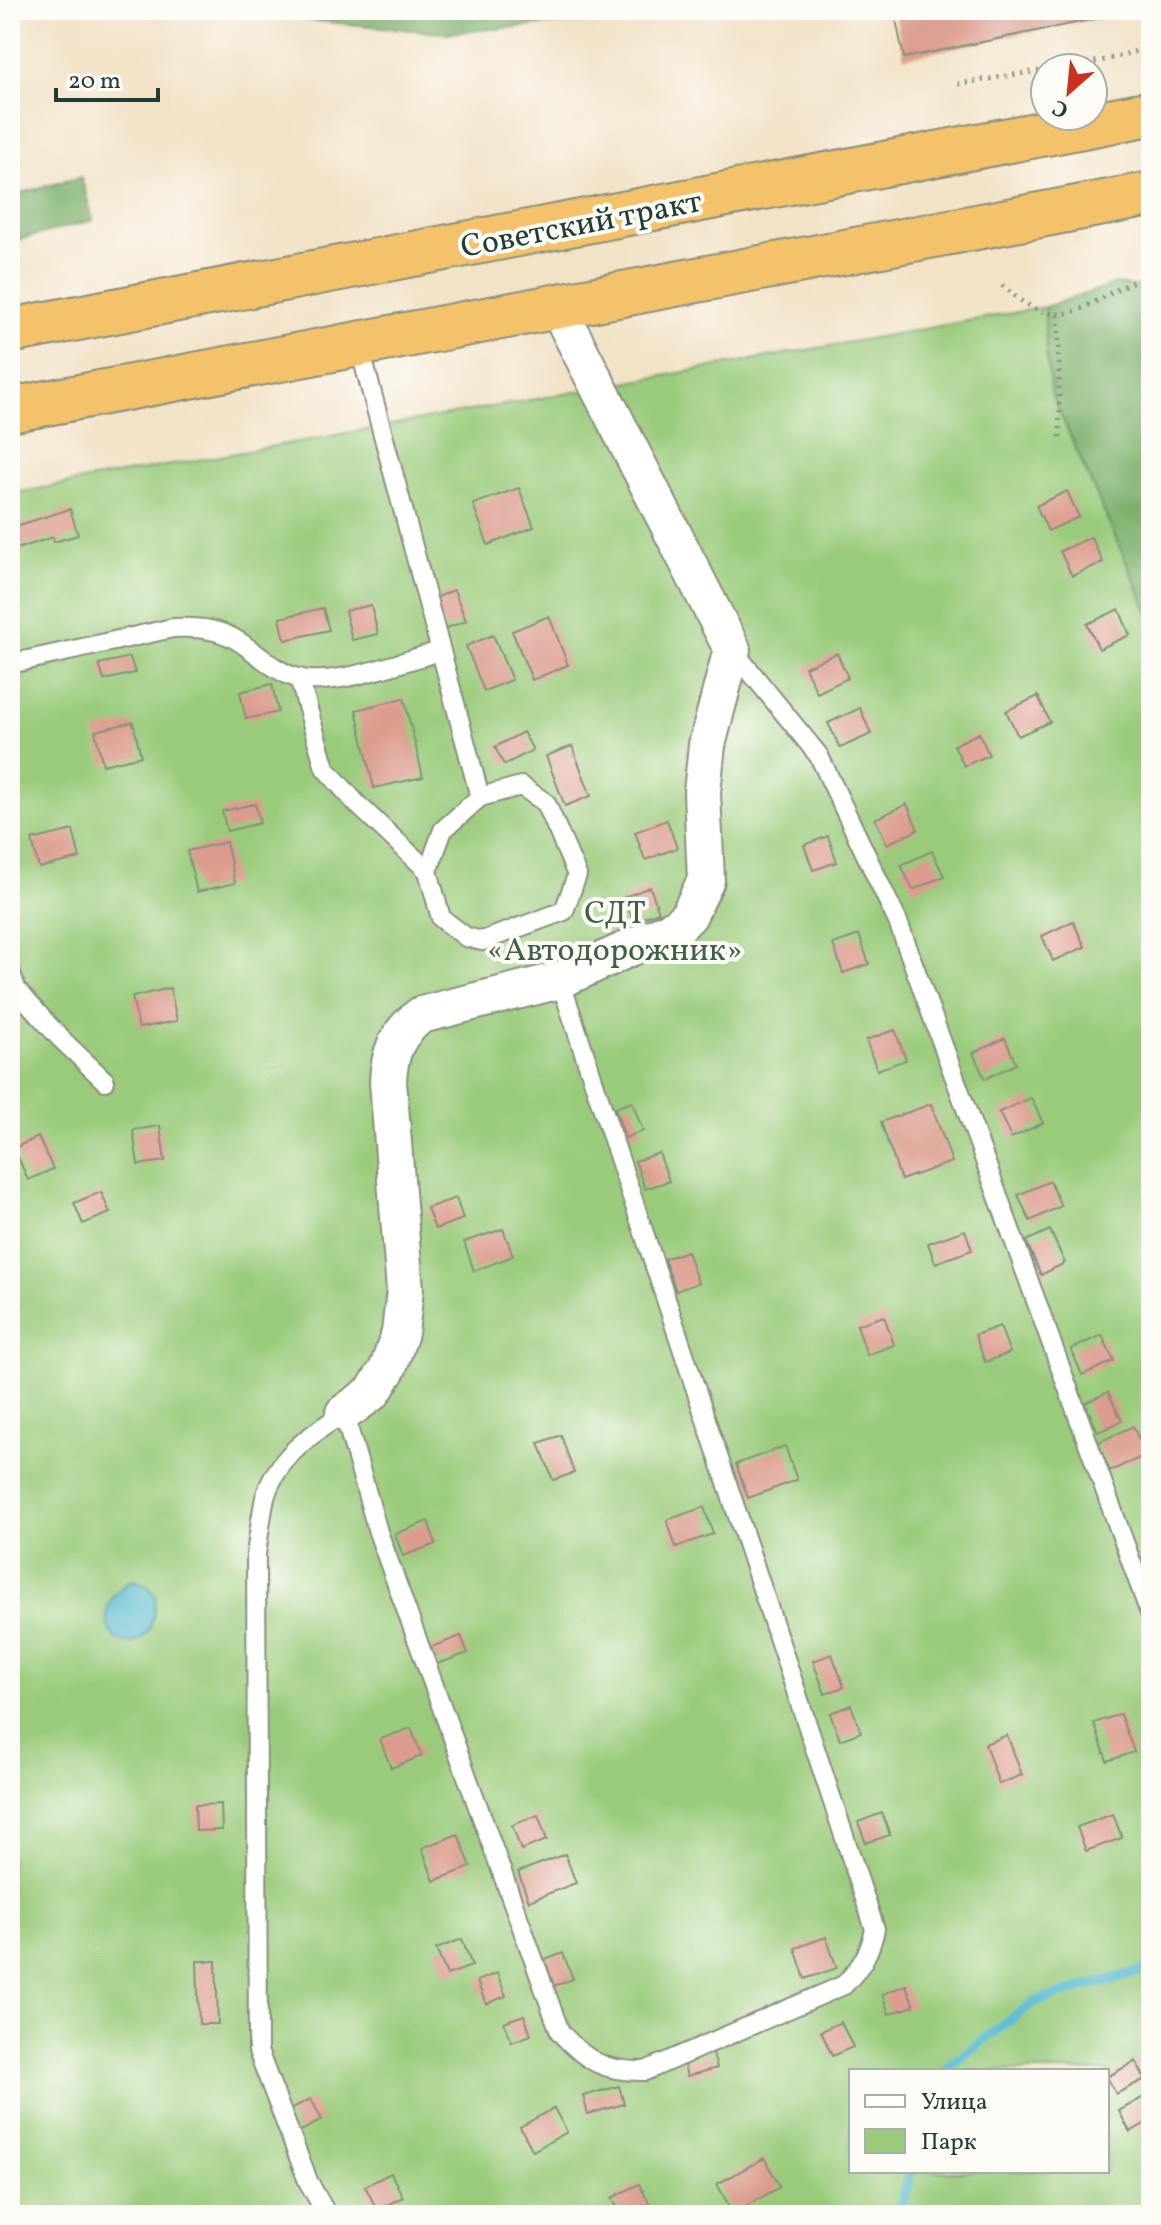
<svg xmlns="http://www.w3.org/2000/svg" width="1161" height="2225" viewBox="0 0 1161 2225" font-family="Vollkorn,serif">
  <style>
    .green { fill: #9acb7a; stroke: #5c8457; stroke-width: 2; fill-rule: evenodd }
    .forest { fill: #7baf6a; stroke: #4d764f; stroke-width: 2 }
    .water { fill: #52b9d0; stroke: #387b82; stroke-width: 2 }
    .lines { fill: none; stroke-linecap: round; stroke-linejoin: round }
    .stream { stroke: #52b9d0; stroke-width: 10 }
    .building { fill: #db9c8e }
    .lane-casing { stroke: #88907d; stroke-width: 22 }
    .street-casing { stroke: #88907d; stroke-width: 40 }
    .highway-casing { stroke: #88907d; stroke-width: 48 }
    .path { stroke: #88907d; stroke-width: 5; stroke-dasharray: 2 6; stroke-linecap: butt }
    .lane { stroke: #fff; stroke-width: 18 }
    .street { stroke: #fff; stroke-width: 36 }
    .highway { stroke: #f4c26a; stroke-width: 44 }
    .labels { text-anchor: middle; stroke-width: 8; stroke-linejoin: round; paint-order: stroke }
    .street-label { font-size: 32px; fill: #1f3d34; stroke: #fdfcf7 }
    .park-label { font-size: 32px; fill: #3e6046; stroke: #fdfcf7 }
  </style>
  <rect width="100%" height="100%" fill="#fdfcf7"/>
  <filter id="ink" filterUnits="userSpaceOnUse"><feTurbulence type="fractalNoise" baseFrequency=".0125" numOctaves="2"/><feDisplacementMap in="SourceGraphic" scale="16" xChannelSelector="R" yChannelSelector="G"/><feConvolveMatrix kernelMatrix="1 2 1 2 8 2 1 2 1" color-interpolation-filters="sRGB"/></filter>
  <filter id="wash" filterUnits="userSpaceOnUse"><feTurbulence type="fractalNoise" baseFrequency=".006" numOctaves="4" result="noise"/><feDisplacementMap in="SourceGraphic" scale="32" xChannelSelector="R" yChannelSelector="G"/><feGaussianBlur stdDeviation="1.8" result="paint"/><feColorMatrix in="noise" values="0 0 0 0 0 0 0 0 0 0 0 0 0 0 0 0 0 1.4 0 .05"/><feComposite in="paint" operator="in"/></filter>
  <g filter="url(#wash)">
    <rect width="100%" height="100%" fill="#f2e2c6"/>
    <path class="green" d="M1045 307 1046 353 1052 395 1151 617V2215H10V494ZM851 2071H1107V2171H851Z"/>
    <g class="forest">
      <polygon points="261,10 611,10 600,20 445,33 307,20"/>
      <polygon points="81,177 93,220 10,242 10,196"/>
      <polygon points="1115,284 1151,288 1151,617 1052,395 1046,353 1045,307"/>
    </g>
    <path class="water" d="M134 1580 147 1585 156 1596C154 1607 154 1624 147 1633 119 1668 79 1606 134 1580Z"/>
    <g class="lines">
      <g class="stream">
        <polyline points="947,2071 948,2067 1034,2002 1151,1968"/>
        <polyline points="898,2215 911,2171"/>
      </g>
    </g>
    <g id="blocks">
      <g class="building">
        <polygon points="894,10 1134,10 1134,11 904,58"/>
        <polygon points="519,488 534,527 488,545 473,504"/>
        <polygon points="1067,491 1079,517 1048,531 1036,506"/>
        <polygon points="70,509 78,535 54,542 53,537 14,550 10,528"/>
        <polygon points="1091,537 1103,562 1072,576 1060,551"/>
        <polygon points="454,590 466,621 444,629 432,599"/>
        <polygon points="371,605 378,634 352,640 345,611"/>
        <polygon points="323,608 329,630 285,640 280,618"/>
        <polygon points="1119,609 1130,635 1099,649 1087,624"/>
        <polygon points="549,616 568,665 532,680 512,631"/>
        <polygon points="493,635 512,680 484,691 466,646"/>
        <polygon points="837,653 848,678 817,693 805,667"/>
        <polygon points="130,657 135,673 104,680 99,664"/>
        <polygon points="272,684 278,712 246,719 240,692"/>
        <polygon points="1038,696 1050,722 1018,736 1006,711"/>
        <polygon points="404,698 423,777 374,788 356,710"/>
        <polygon points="860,708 871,734 840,748 828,723"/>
        <polygon points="133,722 141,756 103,765 95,731"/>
        <polygon points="523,732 533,750 504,765 495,747"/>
        <polygon points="979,733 989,755 964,766 954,745"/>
        <polygon points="572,746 591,796 565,806 546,756"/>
        <polygon points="255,804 260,823 227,831 222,811"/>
        <polygon points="907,804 918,830 887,844 875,819"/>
        <polygon points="667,820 677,848 645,860 635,832"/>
        <polygon points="73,830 80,858 39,868 32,840"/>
        <polygon points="828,836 837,862 813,870 804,845"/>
        <polygon points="226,842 235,883 197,892 187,851"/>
        <polygon points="932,851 944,876 913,890 901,865"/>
        <polygon points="650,887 659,912 633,921 624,897"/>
        <polygon points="1073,921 1085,947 1053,961 1042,936"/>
        <polygon points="859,935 869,964 843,973 833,944"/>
        <polygon points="170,988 177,1021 139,1028 132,997"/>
        <polygon points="895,1030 906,1060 877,1070 866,1040"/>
        <polygon points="1005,1038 1016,1064 985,1079 973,1053"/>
        <polygon points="1031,1098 1043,1123 1011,1138 999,1112"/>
        <polygon points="632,1102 643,1131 625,1138 615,1108"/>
        <polygon points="931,1104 952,1162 901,1180 881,1122"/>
        <polygon points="160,1126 165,1161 138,1165 133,1130"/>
        <polygon points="38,1137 53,1169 28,1180 14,1148"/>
        <polygon points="659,1153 669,1181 645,1189 635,1161"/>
        <polygon points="1050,1181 1061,1206 1030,1221 1018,1195"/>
        <polygon points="101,1192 110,1213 83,1224 74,1203"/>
        <polygon points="456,1198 463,1219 435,1229 427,1208"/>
        <polygon points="503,1229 513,1256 474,1271 464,1242"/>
        <polygon points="965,1230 972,1250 935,1263 928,1243"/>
        <polygon points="1050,1230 1065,1263 1041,1275 1026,1241"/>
        <polygon points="687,1251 698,1283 676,1291 664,1259"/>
        <polygon points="884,1316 894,1345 867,1355 857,1325"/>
        <polygon points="1000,1326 1010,1353 985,1362 975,1335"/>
        <polygon points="1102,1335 1114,1361 1082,1375 1071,1349"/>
        <polygon points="1108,1392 1122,1421 1098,1432 1085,1403"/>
        <polygon points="1133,1426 1146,1455 1110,1471 1097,1443"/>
        <polygon points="561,1435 574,1473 553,1480 539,1443"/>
        <polygon points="785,1446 797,1480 748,1498 736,1464"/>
        <polygon points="704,1507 713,1534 676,1547 667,1520"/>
        <polygon points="428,1521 436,1544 403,1556 395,1534"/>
        <polygon points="1151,1554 1151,1583 1140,1559"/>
        <polygon points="461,1636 468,1653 437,1664 431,1647"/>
        <polygon points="832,1654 844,1687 825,1694 813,1661"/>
        <polygon points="851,1705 861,1732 840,1740 830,1713"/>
        <polygon points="1120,1714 1134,1752 1107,1761 1094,1723"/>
        <polygon points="411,1728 422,1756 391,1768 380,1739"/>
        <polygon points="1007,1735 1022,1775 999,1784 985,1744"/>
        <polygon points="221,1804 222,1830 196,1831 195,1805"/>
        <polygon points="882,1813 890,1835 866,1843 858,1822"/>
        <polygon points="1113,1814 1122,1838 1086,1851 1077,1827"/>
        <polygon points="538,1815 547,1840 521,1850 512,1825"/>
        <polygon points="458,1834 471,1867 434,1881 422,1848"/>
        <polygon points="565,1854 576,1883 529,1901 518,1872"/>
        <polygon points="826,1937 837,1968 805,1979 795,1948"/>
        <polygon points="462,1939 472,1966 447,1975 436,1949"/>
        <polygon points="563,1953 573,1979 554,1986 545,1960"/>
        <polygon points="197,1961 216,1961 218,2024 199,2024"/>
        <polygon points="497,1973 506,1996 486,2004 477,1981"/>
        <polygon points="906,1985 914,2006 889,2014 882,1994"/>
        <polygon points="524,2015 531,2035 512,2042 504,2022"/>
        <polygon points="841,2022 853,2047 832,2056 821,2031"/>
        <polygon points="713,2053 717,2068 687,2076 683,2061"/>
        <polygon points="1136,2061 1145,2079 1116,2094 1107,2077"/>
        <polygon points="619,2086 624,2104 588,2114 583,2096"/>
        <polygon points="1151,2093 1151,2120 1130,2132 1119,2111"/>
        <polygon points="311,2099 322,2120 299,2132 288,2110"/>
        <polygon points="554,2108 567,2132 533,2151 520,2127"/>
        <polygon points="764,2158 780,2187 733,2213 717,2184"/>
        <polygon points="391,2173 403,2197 377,2210 365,2186"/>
        <polygon points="639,2184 651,2207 637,2215 622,2215 612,2198"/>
      </g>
    </g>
  </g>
  <g filter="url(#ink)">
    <use href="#blocks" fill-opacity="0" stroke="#88907d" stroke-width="2"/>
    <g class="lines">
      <g class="lane-casing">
        <g id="lane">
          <polyline points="359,345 480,797 521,786 546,803 577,875 564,911 482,941 466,937 441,918 428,871 443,830 480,797"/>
          <polyline points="732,649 819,756 898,922 1151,1616"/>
          <path d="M10 664 173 628C193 627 215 628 233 638 257 651 275 674 302 679 341 686 402 661 441 651"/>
          <polyline points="299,678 325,768 356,803 428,871"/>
          <polyline points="10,970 16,989 58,1036 105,1081"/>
          <path d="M327 2215 308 2181 258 2051 256 1554C259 1535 261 1516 265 1498 276 1458 311 1434 344 1413L378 1532 560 2032C587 2062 605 2072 645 2071L844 1985C861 1967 870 1953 875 1929L560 980"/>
        </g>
      </g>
      <g class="street-casing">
        <path id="street" d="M344 1413 373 1392 388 1368 400 1333 405 1290 388 1082C389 1053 397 1033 421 1015L560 980 678 926 689 915 706 880 702 792 707 745 732 649 558 308"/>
      </g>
      <g class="highway-casing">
        <g id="highway">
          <polyline points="10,331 1151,113"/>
          <polyline points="10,410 1151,194"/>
        </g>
      </g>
      <g class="path">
        <polyline points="1055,68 1101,61 1151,47"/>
        <polyline points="958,84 1045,70"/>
        <path d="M1002 285C1067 345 1086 296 1151 275"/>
        <polyline points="1058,315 1060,441"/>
      </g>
      <use href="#lane" class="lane"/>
      <use href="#street" class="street"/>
      <use href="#highway" class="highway"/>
    </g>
  </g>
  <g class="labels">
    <g class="street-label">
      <text transform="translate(581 223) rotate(-11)" y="11">Советский тракт</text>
    </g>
    <g class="park-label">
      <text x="615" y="923">СДТ<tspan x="615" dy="37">«Автодорожник»</tspan></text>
    </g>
  </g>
  <rect width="1161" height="2225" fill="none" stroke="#fdfcf7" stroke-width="40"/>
  <rect x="849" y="2069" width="260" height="104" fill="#fdfcf7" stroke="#a4b0a9" stroke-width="2"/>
  <rect x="865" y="2095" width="40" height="12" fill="#ffffff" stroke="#a4b0a9" stroke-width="2"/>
  <text x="921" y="2109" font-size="24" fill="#1f3d34">Улица</text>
  <rect x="865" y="2129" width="40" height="24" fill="#9acb7a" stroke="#a4b0a9" stroke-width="2"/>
  <text x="921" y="2149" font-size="24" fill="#1f3d34">Парк</text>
  <g transform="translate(1069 92) rotate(207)"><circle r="38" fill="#fdfcf7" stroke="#a4b0a9" stroke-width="2"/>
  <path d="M0-6L14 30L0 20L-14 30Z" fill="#c8321e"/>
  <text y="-12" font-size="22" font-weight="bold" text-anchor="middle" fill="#1f3d34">С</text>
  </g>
  <path d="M56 88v12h102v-12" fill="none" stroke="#1f3d34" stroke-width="4"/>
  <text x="68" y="88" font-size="24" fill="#1f3d34" stroke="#fdfcf7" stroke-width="6" paint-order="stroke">20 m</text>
</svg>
